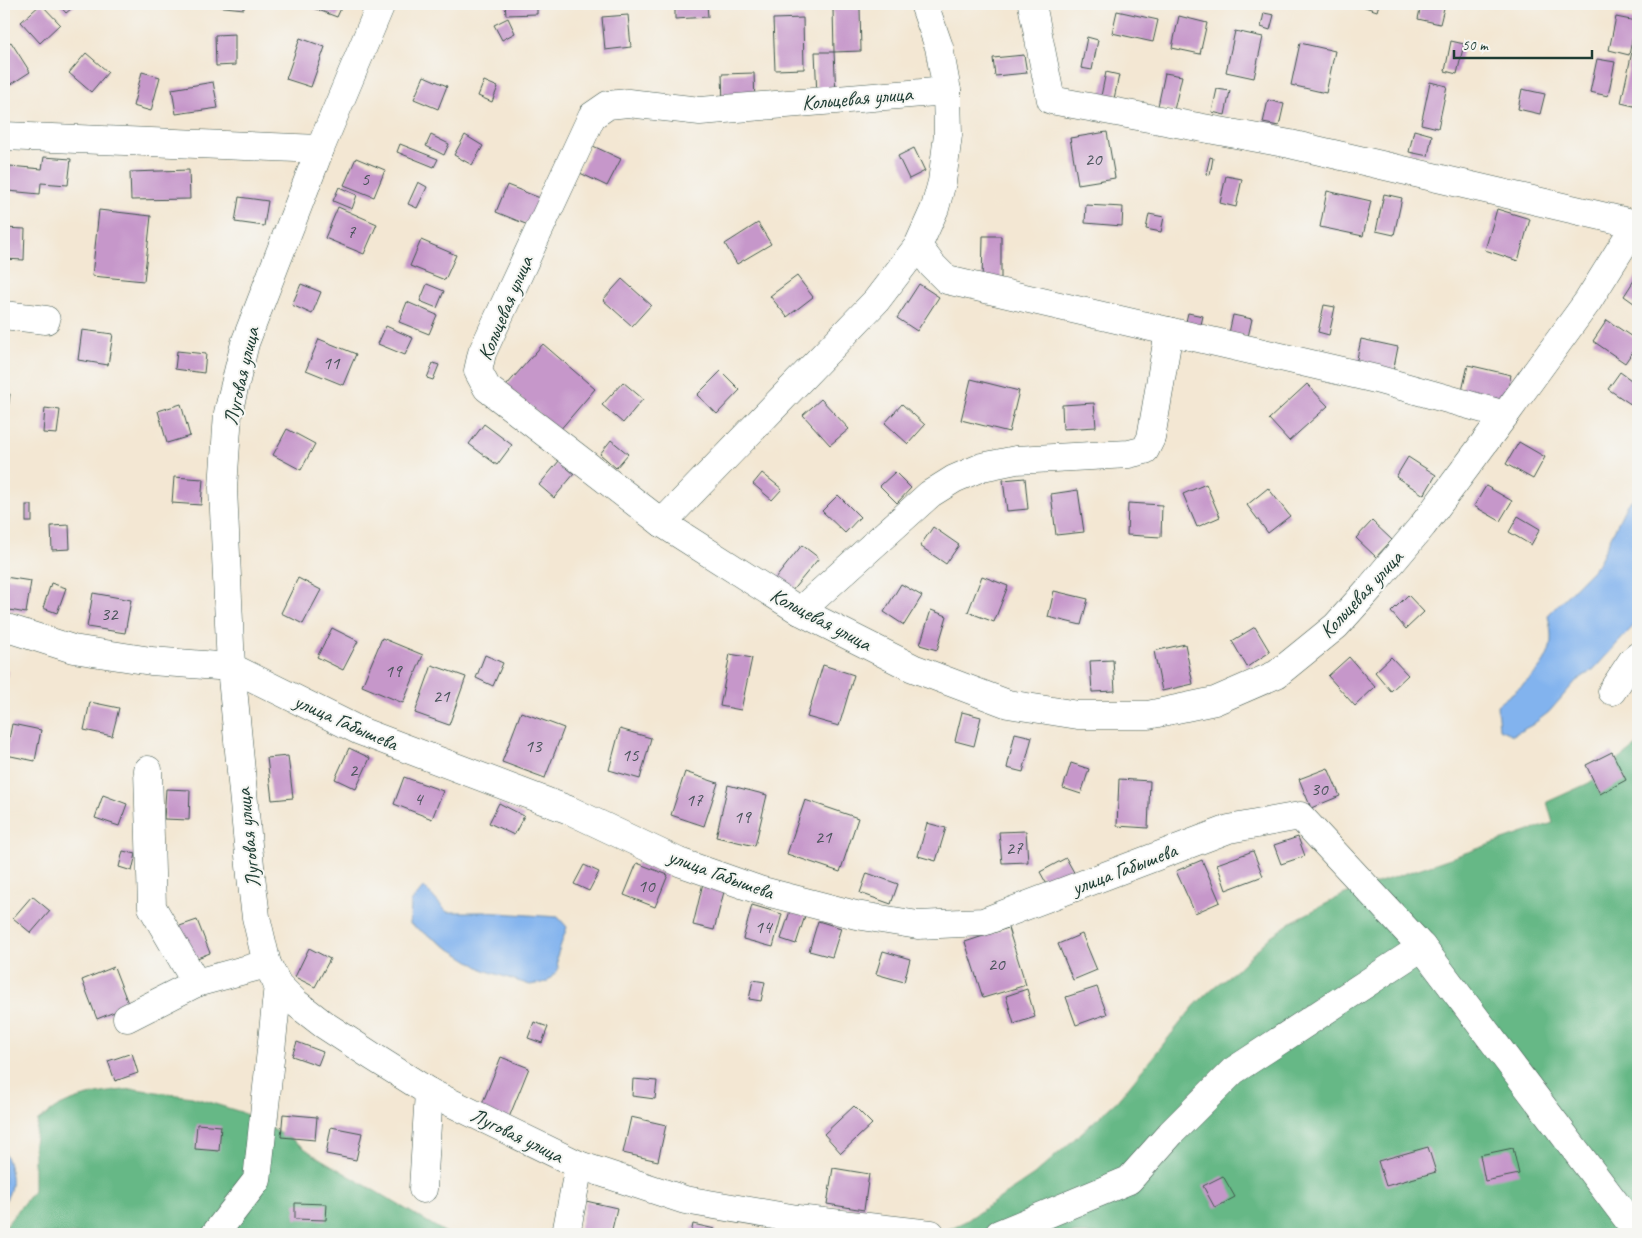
<svg xmlns="http://www.w3.org/2000/svg" width="1642" height="1238" viewBox="0 0 1642 1238" font-family="Caveat,sans-serif">
  <style>
    .forest { fill: #66b886; stroke: #427a5d }
    .water { fill: #82b3ee; stroke: #507891 }
    .building { fill: #c697ca }
    .lines { fill: none; stroke-linecap: round; stroke-linejoin: round }
    .minor-casing { stroke: #3f564c; stroke-width: 29 }
    .minor { stroke: #fff; stroke-width: 28 }
    .labels { text-anchor: middle; stroke-width: 4; stroke-linejoin: round; paint-order: stroke }
    .number-label { font-size: 19px; fill: #49545a }
    .street-label { font-size: 21px; fill: #1f3d34; stroke: #f6f6f2 }
  </style>
  <rect width="100%" height="100%" fill="#f6f6f2"/>
  <filter id="ink" filterUnits="userSpaceOnUse"><feTurbulence type="fractalNoise" baseFrequency=".02" numOctaves="2"/><feDisplacementMap in="SourceGraphic" scale="10" xChannelSelector="R" yChannelSelector="G"/><feConvolveMatrix kernelMatrix="1 2 1 2 8 2 1 2 1" color-interpolation-filters="sRGB"/></filter>
  <filter id="wash" filterUnits="userSpaceOnUse"><feTurbulence type="fractalNoise" baseFrequency=".0096" numOctaves="4" result="noise"/><feDisplacementMap in="SourceGraphic" scale="20" xChannelSelector="R" yChannelSelector="G"/><feGaussianBlur stdDeviation="1.12" result="paint"/><feColorMatrix in="noise" values="0 0 0 0 0 0 0 0 0 0 0 0 0 0 0 0 0 1.4 0 .05"/><feComposite in="paint" operator="in"/></filter>
  <g filter="url(#wash)">
    <rect width="100%" height="100%" fill="#f3e7d3"/>
    <g class="forest">
      <polygon points="1638,745 1638,1234 938,1234 966,1221 1034,1175 1117,1101 1195,1005 1214,987 1235,971 1271,936 1293,921 1345,894 1553,823 1547,802 1589,783"/>
      <path d="M135 1089 192 1097 241 1112 293 1140 314 1155 448 1234H4V1228L34 1190V1143L38 1121C44 1117 51 1111 58 1107 81 1095 110 1091 135 1089Z"/>
    </g>
    <g class="water">
      <path d="M1638 494V621L1593 670 1576 681 1549 712 1532 725 1513 735 1499 729 1497 705C1519 687 1553 668 1551 635 1551 628 1549 622 1548 615L1598 564 1627 504Z"/>
      <polygon points="424,887 447,912 484,912 558,917 567,927 557,956 558,970 547,982 530,985 484,970 410,924 411,902"/>
      <path d="M4 1150C10 1168 17 1185 4 1202Z"/>
    </g>
    <g id="blocks">
      <g class="building">
        <polygon points="41,4 60,24 40,43 21,22"/>
        <polygon points="58,4 77,4 66,13"/>
        <polygon points="205,4 244,4 244,9 205,5"/>
        <polygon points="314,4 343,4 337,17 313,8"/>
        <polygon points="505,4 537,4 537,14 506,15"/>
        <polygon points="675,4 707,4 708,17 675,19"/>
        <polygon points="1356,4 1379,4 1377,11"/>
        <polygon points="1421,4 1445,4 1440,24 1418,19"/>
        <polygon points="860,8 861,51 834,52 836,95 817,96 815,52 834,52 833,9"/>
        <polygon points="1117,11 1158,20 1153,42 1112,33"/>
        <polygon points="1264,13 1274,15 1270,30 1261,27"/>
        <polygon points="628,15 631,47 605,50 602,17"/>
        <polygon points="1179,16 1207,23 1200,54 1172,48"/>
        <polygon points="1616,17 1636,21 1629,55 1609,50"/>
        <polygon points="508,18 515,33 502,40 494,25"/>
        <polygon points="803,18 804,69 775,70 773,19"/>
        <polygon points="1235,31 1263,37 1254,78 1226,72"/>
        <polygon points="235,34 235,65 216,66 215,35"/>
        <polygon points="1087,37 1098,40 1092,70 1081,68"/>
        <polygon points="300,38 325,47 311,87 286,79"/>
        <polygon points="1451,41 1464,44 1457,74 1445,71"/>
        <polygon points="11,42 30,72 10,85 4,75 4,46"/>
        <polygon points="1300,43 1335,51 1326,93 1291,85"/>
        <polygon points="1633,47 1638,48 1638,107 1621,103"/>
        <polygon points="86,53 108,72 91,92 69,73"/>
        <polygon points="1024,55 1027,73 995,76 993,58"/>
        <polygon points="1597,59 1615,62 1608,96 1590,92"/>
        <polygon points="142,72 160,77 151,111 133,106"/>
        <polygon points="1106,72 1119,75 1114,99 1101,96"/>
        <polygon points="754,73 755,104 723,105 722,74"/>
        <polygon points="1165,73 1182,76 1174,110 1158,106"/>
        <polygon points="424,76 447,86 438,109 414,99"/>
        <polygon points="484,81 498,87 492,102 478,96"/>
        <polygon points="213,82 218,108 176,114 172,89"/>
        <polygon points="1430,82 1447,86 1438,128 1421,124"/>
        <polygon points="1217,89 1230,91 1225,115 1212,112"/>
        <polygon points="1522,89 1545,94 1540,114 1518,109"/>
        <polygon points="1268,100 1284,104 1279,126 1263,123"/>
        <polygon points="1414,130 1432,135 1428,156 1409,152"/>
        <polygon points="1107,132 1115,178 1078,184 1070,138"/>
        <polygon points="431,135 449,144 444,155 426,146"/>
        <polygon points="465,135 483,146 472,165 454,155"/>
        <polygon points="400,144 438,159 434,167 397,152"/>
        <polygon points="593,146 621,159 607,186 580,173"/>
        <polygon points="914,148 925,171 909,179 898,156"/>
        <polygon points="44,157 71,159 68,185 41,183 40,194 8,191 10,166 42,169"/>
        <polygon points="1210,157 1213,158 1210,175 1206,174"/>
        <polygon points="356,158 385,170 374,197 344,185"/>
        <polygon points="189,170 190,199 131,200 130,172"/>
        <polygon points="1226,176 1242,179 1236,207 1220,203"/>
        <polygon points="418,182 427,187 417,208 408,204"/>
        <polygon points="507,185 540,198 528,225 496,212"/>
        <polygon points="339,187 357,195 352,209 333,201"/>
        <polygon points="1327,191 1371,201 1363,236 1320,227"/>
        <polygon points="1384,194 1402,198 1394,235 1376,231"/>
        <polygon points="239,197 268,201 264,226 235,222"/>
        <polygon points="1086,205 1123,207 1122,226 1085,223"/>
        <polygon points="338,207 377,224 364,254 325,238"/>
        <polygon points="1497,209 1530,219 1518,261 1485,250"/>
        <polygon points="99,210 151,216 144,281 92,276"/>
        <polygon points="1149,214 1164,217 1161,232 1146,229"/>
        <polygon points="758,223 771,244 737,264 725,244"/>
        <polygon points="4,228 25,229 24,260 4,259"/>
        <polygon points="983,236 1001,236 1001,285 982,284"/>
        <polygon points="421,240 456,255 445,280 410,266"/>
        <polygon points="1638,274 1638,306 1624,296"/>
        <polygon points="797,276 813,297 787,317 770,296"/>
        <polygon points="622,279 651,305 632,326 603,300"/>
        <polygon points="301,284 321,292 312,314 292,305"/>
        <polygon points="427,284 444,291 437,308 420,301"/>
        <polygon points="919,284 939,297 917,331 897,318"/>
        <polygon points="407,302 437,315 429,334 399,322"/>
        <polygon points="1324,305 1335,307 1329,335 1318,332"/>
        <polygon points="1188,313 1203,316 1200,329 1185,326"/>
        <polygon points="1233,315 1252,319 1248,337 1229,333"/>
        <polygon points="1607,320 1638,341 1638,344 1625,363 1593,341"/>
        <polygon points="386,326 413,338 405,355 378,344"/>
        <polygon points="82,330 113,334 108,365 78,360"/>
        <polygon points="319,339 356,354 343,385 306,370"/>
        <polygon points="1361,339 1398,347 1393,372 1356,364"/>
        <polygon points="543,344 595,389 559,431 506,386"/>
        <polygon points="177,351 206,354 204,373 175,369"/>
        <polygon points="433,363 439,365 433,380 427,378"/>
        <polygon points="1468,365 1511,375 1505,400 1462,391"/>
        <polygon points="721,371 740,390 717,414 697,395"/>
        <polygon points="1620,372 1638,385 1638,396 1632,405 1608,389"/>
        <polygon points="971,379 1019,391 1009,432 961,420"/>
        <polygon points="623,382 643,399 623,423 602,405"/>
        <polygon points="1307,384 1328,406 1289,441 1269,419"/>
        <polygon points="4,393 10,394 8,409 4,408"/>
        <polygon points="821,399 849,429 830,445 803,415"/>
        <polygon points="1094,403 1096,427 1063,429 1062,405"/>
        <polygon points="181,404 190,436 167,443 158,411"/>
        <polygon points="902,404 925,425 908,444 885,423"/>
        <polygon points="45,408 60,410 57,434 43,433"/>
        <polygon points="484,424 512,445 497,465 469,444"/>
        <polygon points="287,429 315,444 301,470 273,455"/>
        <polygon points="611,440 628,454 616,468 600,454"/>
        <polygon points="1519,442 1545,457 1533,479 1506,464"/>
        <polygon points="1408,457 1436,475 1424,495 1396,477"/>
        <polygon points="559,461 574,474 554,498 539,485"/>
        <polygon points="895,472 911,488 897,503 880,486"/>
        <polygon points="762,473 782,489 772,500 753,484"/>
        <polygon points="174,477 203,479 201,505 172,503"/>
        <polygon points="1025,478 1028,509 1007,511 1003,480"/>
        <polygon points="1206,484 1220,517 1197,527 1183,494"/>
        <polygon points="1486,486 1512,501 1500,521 1474,506"/>
        <polygon points="1268,488 1290,516 1268,533 1247,505"/>
        <polygon points="1078,490 1084,532 1056,535 1051,494"/>
        <polygon points="838,495 860,517 845,533 822,511"/>
        <polygon points="1128,503 1162,505 1161,537 1127,535"/>
        <rect x="26" y="505" width="6" height="17"/>
        <polygon points="1518,516 1540,529 1531,545 1509,532"/>
        <polygon points="1372,521 1392,540 1376,557 1356,538"/>
        <polygon points="69,525 70,549 52,550 51,526"/>
        <polygon points="933,527 959,545 946,564 920,546"/>
        <polygon points="802,545 819,558 791,592 775,579"/>
        <polygon points="982,576 1008,586 994,622 968,612"/>
        <polygon points="5,577 31,581 26,613 4,609"/>
        <polygon points="298,578 321,590 303,624 281,613"/>
        <polygon points="51,583 66,588 57,613 43,608"/>
        <polygon points="901,584 922,596 904,625 884,612"/>
        <polygon points="1054,591 1088,599 1081,625 1048,617"/>
        <polygon points="93,593 131,600 125,633 87,627"/>
        <polygon points="1408,595 1424,612 1406,629 1391,612"/>
        <polygon points="931,610 947,616 937,650 920,645"/>
        <polygon points="1255,627 1270,652 1247,667 1232,641"/>
        <polygon points="332,628 358,641 343,670 317,657"/>
        <polygon points="382,638 423,655 403,703 362,686"/>
        <polygon points="1185,644 1193,684 1162,691 1154,651"/>
        <polygon points="730,654 752,658 741,710 720,706"/>
        <polygon points="485,655 503,663 493,686 476,678"/>
        <polygon points="1349,657 1375,687 1355,706 1328,676"/>
        <polygon points="1391,657 1408,675 1391,691 1375,672"/>
        <polygon points="1113,660 1115,691 1092,692 1090,661"/>
        <polygon points="432,665 466,677 449,725 415,713"/>
        <polygon points="823,665 854,675 839,726 807,717"/>
        <polygon points="4,671 8,671 5,690 4,690"/>
        <polygon points="90,702 119,708 112,736 84,730"/>
        <polygon points="521,712 564,728 545,778 502,762"/>
        <polygon points="962,712 981,717 974,746 955,741"/>
        <polygon points="12,724 41,730 35,761 6,755"/>
        <polygon points="620,729 651,738 640,779 609,770"/>
        <polygon points="1015,733 1032,737 1023,772 1007,768"/>
        <polygon points="349,748 370,758 356,789 335,779"/>
        <polygon points="1612,752 1626,780 1600,794 1586,765"/>
        <polygon points="288,756 293,798 272,800 267,758"/>
        <polygon points="1071,763 1089,769 1081,794 1063,788"/>
        <polygon points="1328,768 1340,796 1311,808 1299,779"/>
        <polygon points="685,772 718,783 704,826 671,815"/>
        <polygon points="404,777 443,791 432,819 394,804"/>
        <polygon points="1119,779 1150,781 1148,828 1117,826"/>
        <polygon points="728,785 767,795 755,846 716,837"/>
        <polygon points="166,789 190,790 189,820 164,819"/>
        <polygon points="103,795 127,804 119,826 95,818"/>
        <polygon points="805,800 858,818 840,872 787,854"/>
        <polygon points="499,803 524,816 514,835 489,823"/>
        <polygon points="927,823 946,828 936,861 918,856"/>
        <polygon points="1026,831 1028,862 1002,863 999,832"/>
        <polygon points="1298,837 1305,856 1281,864 1274,845"/>
        <polygon points="123,851 136,854 132,871 119,867"/>
        <polygon points="1253,851 1263,876 1226,890 1217,864"/>
        <polygon points="1066,858 1076,876 1050,890 1040,872"/>
        <polygon points="1202,860 1220,902 1195,913 1176,871"/>
        <polygon points="637,863 668,875 655,907 624,895"/>
        <polygon points="584,865 599,872 589,891 574,884"/>
        <polygon points="867,873 898,884 891,904 860,893"/>
        <polygon points="703,883 725,888 714,930 693,925"/>
        <polygon points="32,896 50,911 31,933 13,918"/>
        <polygon points="752,905 782,914 773,947 743,939"/>
        <polygon points="790,911 805,916 796,944 781,939"/>
        <polygon points="197,920 210,953 187,962 174,928"/>
        <polygon points="818,921 841,928 832,957 809,951"/>
        <polygon points="1008,928 1026,985 983,998 965,942"/>
        <polygon points="1082,934 1097,970 1073,980 1058,944"/>
        <polygon points="309,948 330,959 315,987 295,977"/>
        <polygon points="883,951 910,959 904,982 876,974"/>
        <polygon points="114,967 129,1006 97,1019 82,980"/>
        <polygon points="753,980 765,982 761,1001 749,999"/>
        <polygon points="1097,987 1107,1014 1076,1025 1066,997"/>
        <polygon points="1027,989 1035,1017 1014,1024 1006,996"/>
        <polygon points="534,1022 548,1027 542,1043 528,1038"/>
        <polygon points="297,1042 323,1052 318,1065 292,1056"/>
        <polygon points="132,1053 138,1073 115,1081 108,1061"/>
        <polygon points="501,1057 529,1068 508,1120 480,1109"/>
        <polygon points="633,1079 657,1081 655,1099 632,1096"/>
        <polygon points="854,1106 872,1124 841,1153 824,1134"/>
        <polygon points="283,1114 317,1117 315,1140 281,1137"/>
        <polygon points="631,1117 666,1125 658,1161 623,1153"/>
        <polygon points="197,1124 221,1126 219,1151 195,1149"/>
        <polygon points="331,1127 362,1133 356,1160 326,1154"/>
        <polygon points="1428,1147 1436,1172 1386,1186 1378,1161"/>
        <polygon points="1513,1148 1519,1174 1485,1181 1480,1155"/>
        <polygon points="833,1168 869,1174 864,1210 827,1204"/>
        <polygon points="1223,1176 1235,1197 1215,1208 1203,1186"/>
        <polygon points="586,1201 617,1208 611,1234 594,1234 579,1231"/>
        <polygon points="295,1203 327,1204 326,1220 295,1219"/>
        <polygon points="693,1224 715,1229 714,1234 691,1234"/>
      </g>
    </g>
  </g>
  <g filter="url(#ink)">
    <use href="#blocks" fill-opacity="0" stroke="#3f564c" stroke-width="1"/>
    <g class="lines">
      <g class="minor-casing">
        <g id="minor">
          <polyline points="381,4 320,149 245,343 228,413 223,488 231,667 251,876 256,917 267,964 278,985 296,1003 323,1024 372,1056 429,1092 579,1165 685,1200 797,1219 931,1234"/>
          <polyline points="1032,4 1051,100 1290,144 1636,224"/>
          <polyline points="947,91 700,111 628,103 608,105 592,116 482,353 478,371 487,388 662,523 800,611 913,668 1008,704 1078,715 1148,715 1215,701 1277,674 1336,626 1371,587 1423,525 1505,415 1588,301 1638,221"/>
          <polyline points="4,136 320,149"/>
          <polyline points="918,246 932,265 947,280 1376,379 1505,415"/>
          <polyline points="4,315 46,320"/>
          <polyline points="662,523 876,301 918,246 935,208 942,182 948,135 947,91 939,47 924,4"/>
          <polyline points="800,611 930,494 954,479 982,467 1016,460 1129,454 1145,450 1151,438 1169,331"/>
          <polyline points="4,627 73,649 151,661 231,667 360,731 569,810 679,862 759,890 856,915 918,925 983,922 1229,829 1300,816 1422,947 1638,1233"/>
          <polyline points="1612,691 1632,661 1638,656"/>
          <polyline points="148,770 152,907 196,983 267,964"/>
          <polyline points="127,1018 196,983"/>
          <polyline points="423,1189 429,1092"/>
          <polyline points="215,1234 257,1180 278,985"/>
          <polyline points="566,1234 579,1165"/>
          <polyline points="999,1234 1129,1180 1171,1133 1233,1071 1422,947"/>
        </g>
      </g>
      <use href="#minor" class="minor"/>
    </g>
  </g>
  <g class="labels">
    <g class="number-label">
      <text x="1093" y="165">20</text>
      <text x="365" y="185">5</text>
      <text x="351" y="238">7</text>
      <text x="331" y="369">11</text>
      <text x="109" y="620">32</text>
      <text x="393" y="677">19</text>
      <text x="441" y="702">21</text>
      <text x="533" y="752">13</text>
      <text x="630" y="761">15</text>
      <text x="353" y="776">2</text>
      <text x="1319" y="795">30</text>
      <text x="418" y="805">4</text>
      <text x="694" y="806">17</text>
      <text x="742" y="823">19</text>
      <text x="823" y="843">21</text>
      <text x="1014" y="854">27</text>
      <text x="646" y="892">10</text>
      <text x="763" y="933">14</text>
      <text x="996" y="970">20</text>
    </g>
    <g class="street-label">
      <text transform="translate(857 98) rotate(-5)" y="7">Кольцевая улица</text>
      <text transform="translate(505 308) rotate(-67)" y="7">Кольцевая улица</text>
      <text transform="translate(241 376) rotate(-77)" y="7">Луговая улица</text>
      <text transform="translate(1361 594) rotate(-47)" y="7">Кольцевая улица</text>
      <text transform="translate(821 619) rotate(28)" y="7">Кольцевая улица</text>
      <text transform="translate(346 722) rotate(24)" y="7">улица Габышева</text>
      <text transform="translate(248 838) rotate(-96)" y="7">Луговая улица</text>
      <text transform="translate(1124 869) rotate(-21)" y="7">улица Габышева</text>
      <text transform="translate(721 874) rotate(20)" y="7">улица Габышева</text>
      <text transform="translate(517 1135) rotate(26)" y="7">Луговая улица</text>
    </g>
  </g>
  <rect width="1642" height="1238" fill="none" stroke="#f6f6f2" stroke-width="20"/>
  <path d="M1454 50v8h138v-8" fill="none" stroke="#1f3d34" stroke-width="2.5"/>
  <text x="1462" y="50" font-size="15" fill="#1f3d34" stroke="#f6f6f2" stroke-width="4" paint-order="stroke">50 m</text>
</svg>
